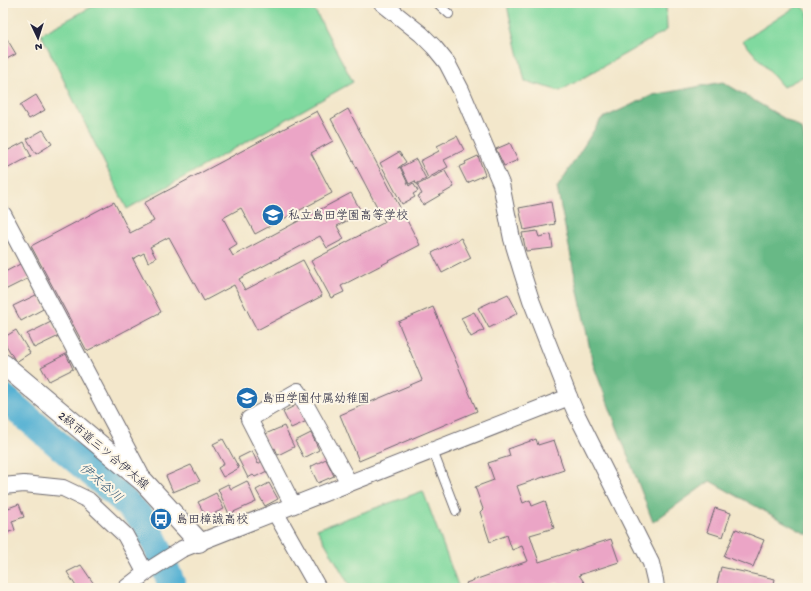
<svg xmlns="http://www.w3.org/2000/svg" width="811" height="591" viewBox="0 0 811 591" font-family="'Gochi Hand','Klee One',sans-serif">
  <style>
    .green { fill: #80d99f; stroke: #517e6d }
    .forest { fill: #68b986; stroke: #456e60 }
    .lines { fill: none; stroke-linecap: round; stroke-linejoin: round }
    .river { stroke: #55b1d3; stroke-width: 28 }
    .building { fill: #eba5c6 }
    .service-casing { stroke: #6b676d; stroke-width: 10 }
    .minor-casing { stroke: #6b676d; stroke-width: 18 }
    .tertiary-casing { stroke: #6b676d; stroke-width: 22 }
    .service { stroke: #fff; stroke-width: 8 }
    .minor { stroke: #fff; stroke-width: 16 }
    .tertiary { stroke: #fff; stroke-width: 20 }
    .labels { text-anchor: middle; stroke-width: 4; stroke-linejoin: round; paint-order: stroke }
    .poi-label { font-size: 12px; fill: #22223b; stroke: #fcf5e5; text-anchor: start }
    .street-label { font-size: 12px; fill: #22223b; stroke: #fcf5e5 }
    .water-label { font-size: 13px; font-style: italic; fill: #365b78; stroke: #fcf5e5 }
  </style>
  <rect width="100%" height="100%" fill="#fcf5e5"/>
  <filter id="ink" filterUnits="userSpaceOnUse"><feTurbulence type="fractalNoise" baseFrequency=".025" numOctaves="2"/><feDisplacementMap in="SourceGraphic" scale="8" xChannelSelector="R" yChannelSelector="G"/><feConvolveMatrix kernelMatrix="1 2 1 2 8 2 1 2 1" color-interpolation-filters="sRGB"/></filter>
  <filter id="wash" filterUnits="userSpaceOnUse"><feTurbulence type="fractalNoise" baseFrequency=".012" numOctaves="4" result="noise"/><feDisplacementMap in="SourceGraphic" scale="16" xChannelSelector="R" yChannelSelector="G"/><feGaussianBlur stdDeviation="0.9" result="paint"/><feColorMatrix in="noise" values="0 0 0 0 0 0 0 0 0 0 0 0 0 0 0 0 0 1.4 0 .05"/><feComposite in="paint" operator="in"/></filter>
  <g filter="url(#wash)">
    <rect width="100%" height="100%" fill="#f3e7cb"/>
    <g class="green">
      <polygon points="99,3 311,3 353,82 127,209 41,34"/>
      <polygon points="508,3 666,3 667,30 560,91 525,81 508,10"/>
      <polygon points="800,4 808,12 808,61 803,64 808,71 808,74 783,87 743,41"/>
      <polygon points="423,491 459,588 351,588 317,529"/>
    </g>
    <polygon class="forest" points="723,82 802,129 808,156 808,535 710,481 653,522 593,364 557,188 601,119 653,95"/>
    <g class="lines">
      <polyline class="river" points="3,397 123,500 145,522 157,547 173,588"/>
    </g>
    <g id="blocks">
      <g class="building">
        <polygon points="7,39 16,54 3,61 3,41"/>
        <polygon points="36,95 45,110 29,119 20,105"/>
        <polygon points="348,109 420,245 341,286 344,292 331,298 311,261 385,222 331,119"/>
        <polygon points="317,111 333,141 311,153 332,193 255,234 241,208 223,218 237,244 229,249 233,256 351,193 362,213 337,226 344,239 327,248 320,236 239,279 245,290 303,260 322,296 257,330 234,285 204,301 169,237 150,247 156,258 148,262 144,253 133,259 161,312 87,351 31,246 114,202 130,233 154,221 144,203"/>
        <polygon points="43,130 52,144 36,154 27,139"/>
        <polygon points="457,136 464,150 444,160 448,167 428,178 420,161 439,151 437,146"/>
        <polygon points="24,142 31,156 3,171 3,153"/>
        <polygon points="510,143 518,160 504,166 496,149"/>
        <polygon points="399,152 406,162 398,168 400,167 409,186 413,183 418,191 413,194 415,197 402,204 380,163"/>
        <polygon points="478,156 485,175 467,183 459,167 466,164 465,162"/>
        <polygon points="416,159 426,179 416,184 415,181 409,184 401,167"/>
        <polygon points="445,171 454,187 423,205 418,196 422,194 417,185"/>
        <polygon points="551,202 555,224 524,230 519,208"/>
        <polygon points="537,231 539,237 551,234 553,248 526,251 522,233"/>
        <polygon points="461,238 471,258 442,273 432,253"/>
        <polygon points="22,263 29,278 5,290 3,287 3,273"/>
        <polygon points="38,294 45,308 21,321 13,306"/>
        <polygon points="508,294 518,313 489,328 478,308"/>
        <polygon points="433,307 477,411 359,461 340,415 422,380 398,322"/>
        <polygon points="474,312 484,330 471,337 461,318"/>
        <polygon points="51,322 59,336 34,348 27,334"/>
        <polygon points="16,330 30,353 16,362 3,340 3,338"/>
        <polygon points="66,354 73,369 49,381 41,367"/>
        <polygon points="298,404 307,421 291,428 283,412"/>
        <polygon points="284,426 294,447 278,455 275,448 271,451 263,435"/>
        <polygon points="311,433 319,450 304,458 295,441"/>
        <polygon points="223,439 239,468 223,477 218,468 224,464 213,444"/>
        <polygon points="536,439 538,445 554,440 564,470 517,486 523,503 530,500 532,506 545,501 554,528 530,535 539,562 611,539 619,562 579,575 588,588 571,588 571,587 557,583 543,588 468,588 466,583 528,561 522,546 512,550 507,535 490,542 480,512 483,509 475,487 494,480 488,463 510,456 508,449"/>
        <polygon points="252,451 258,464 262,461 267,471 255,477 253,475 248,478 238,458"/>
        <polygon points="326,459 334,476 318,483 310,467"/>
        <polygon points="191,465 200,481 173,492 166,476"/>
        <polygon points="247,481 256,502 229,514 218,489 228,484 231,489"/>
        <polygon points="269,483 278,499 265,506 256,490"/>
        <polygon points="216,493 224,509 215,513 218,517 209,522 198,502"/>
        <polygon points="19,504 24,517 12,521 15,530 3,534 3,510"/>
        <polygon points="715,508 731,513 723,537 707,532"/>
        <polygon points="736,529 764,540 753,567 724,556"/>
        <polygon points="81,565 94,584 87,588 77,588 67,572"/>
        <polygon points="721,567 775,579 773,588 716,588"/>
      </g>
    </g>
  </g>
  <g filter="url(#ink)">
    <use href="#blocks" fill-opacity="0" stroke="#6b676d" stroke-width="1"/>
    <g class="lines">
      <g class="service-casing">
        <g id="service">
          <polyline points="437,3 449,14"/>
          <polyline points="433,451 456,511"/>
        </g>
      </g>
      <g class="minor-casing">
        <g id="minor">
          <polyline points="382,3 421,34 434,47 447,63 461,90 501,184 512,239 522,272 531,300 569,397 575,411 651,563 655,580 656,588"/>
          <polyline points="3,214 143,479"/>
          <polyline points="3,486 24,484 63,488 88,500 125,535 145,572"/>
          <polyline points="293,505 249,419 298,391 349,483"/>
          <polyline points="275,512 318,588"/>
          <polyline points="126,588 149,570 182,549 569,397"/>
        </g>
      </g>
      <g class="tertiary-casing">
        <polyline id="tertiary" points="3,364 144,482 199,542"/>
      </g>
      <use href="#service" class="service"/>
      <use href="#minor" class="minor"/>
      <use href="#tertiary" class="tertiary"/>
    </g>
  </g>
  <defs>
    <g id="school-disc" transform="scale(1.15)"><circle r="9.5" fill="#1f6fb2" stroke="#fcf5e5"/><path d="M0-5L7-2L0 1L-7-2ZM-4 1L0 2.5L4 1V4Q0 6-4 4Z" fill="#fff"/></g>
    <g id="bus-disc" transform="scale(1.15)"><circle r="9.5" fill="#1f6fb2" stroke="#fcf5e5"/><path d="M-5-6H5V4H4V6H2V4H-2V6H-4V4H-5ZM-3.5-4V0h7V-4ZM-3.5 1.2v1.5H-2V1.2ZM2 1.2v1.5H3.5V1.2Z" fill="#fff"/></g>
  </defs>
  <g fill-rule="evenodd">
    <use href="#school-disc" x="273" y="215"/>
    <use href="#school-disc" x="247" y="398"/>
    <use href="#bus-disc" x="161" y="519"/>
  </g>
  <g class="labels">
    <g class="poi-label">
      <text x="288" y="219">私立島田学園高等学校</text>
      <text x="262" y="402">島田学園付属幼稚園</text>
      <text x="176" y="523">島田樟誠高校</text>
    </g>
    <g class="street-label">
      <text transform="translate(104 450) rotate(40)" y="4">2級市道三ツ合伊太線</text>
    </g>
    <g class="water-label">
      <text transform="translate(102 482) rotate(41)" y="5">伊太谷川</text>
    </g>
  </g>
  <rect width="811" height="591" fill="none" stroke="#fcf5e5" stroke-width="16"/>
  <g transform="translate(38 38) rotate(176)" stroke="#fcf5e5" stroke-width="3" paint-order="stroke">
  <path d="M0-3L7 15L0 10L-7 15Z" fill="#22223b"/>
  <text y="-6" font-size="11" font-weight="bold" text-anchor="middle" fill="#22223b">N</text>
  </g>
</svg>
